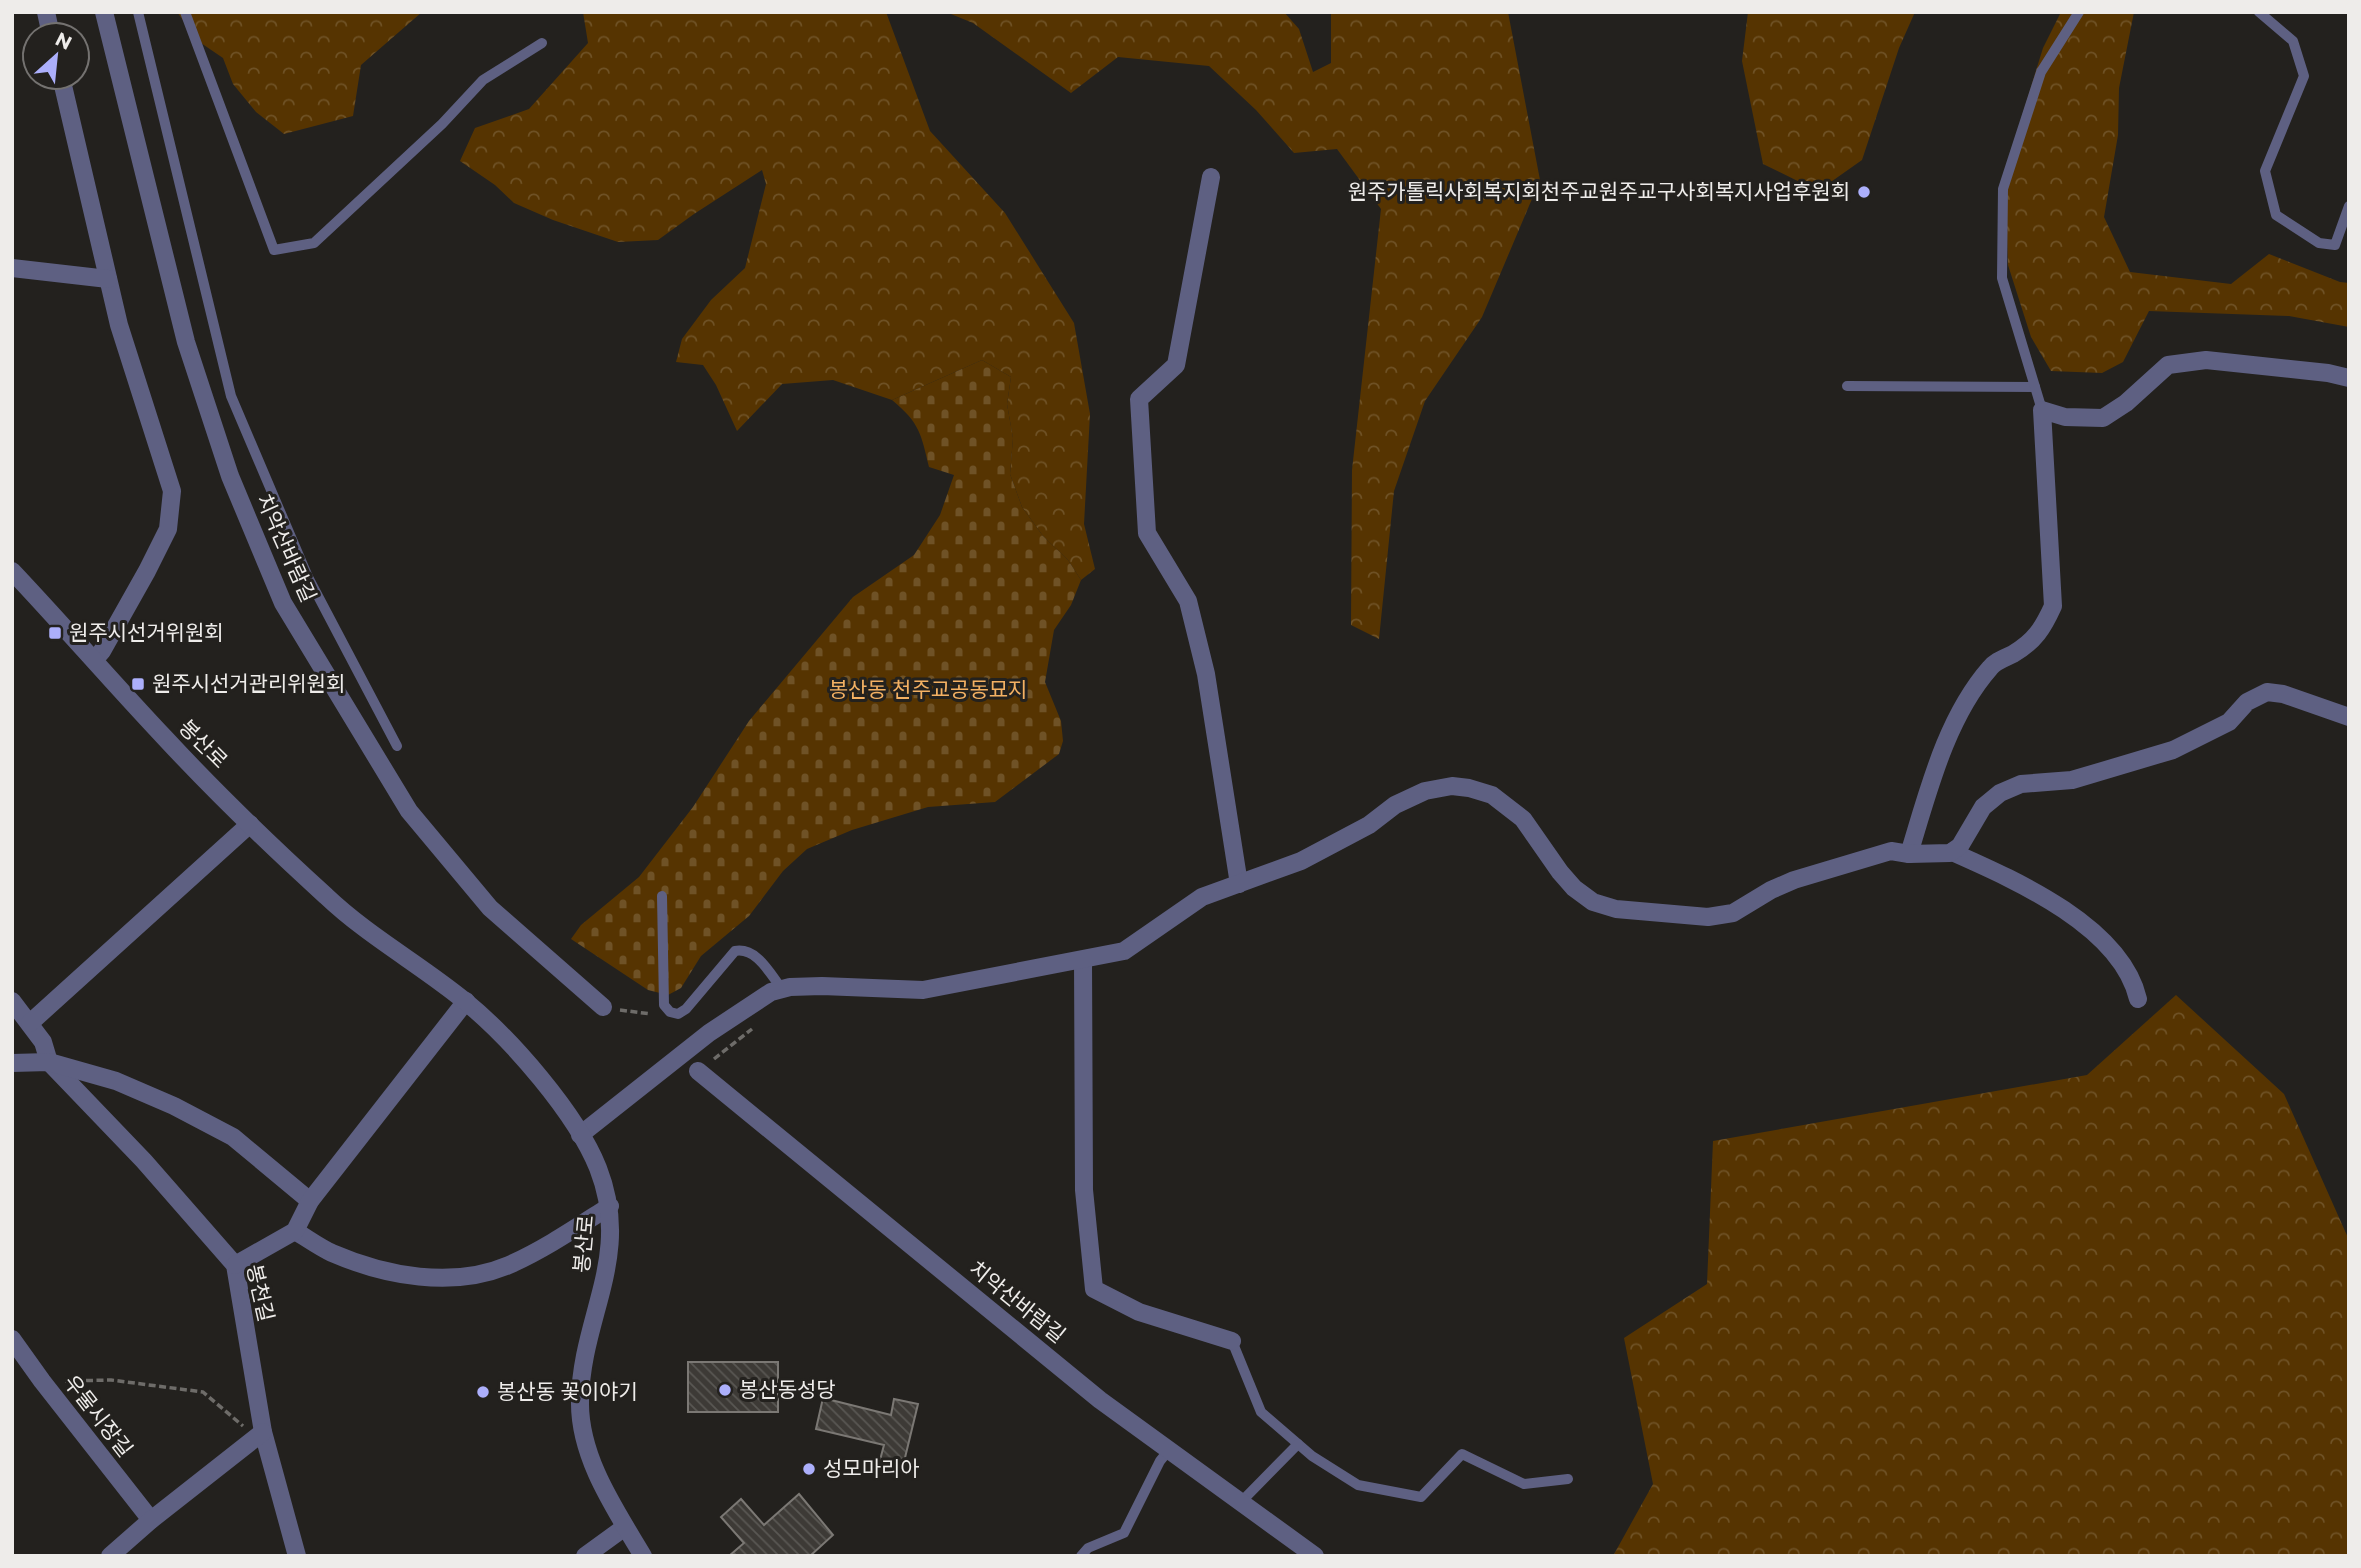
<svg xmlns="http://www.w3.org/2000/svg" width="2361" height="1568" viewBox="0 0 2361 1568" font-family="Montserrat,'Noto Sans KR',sans-serif">
  <style>
    .forest { fill: url(#forest-crowns) }
    .cemetery { fill: url(#cemetery-stones) }
    .building { fill: url(#building-back-hatch); stroke: #7b7874; stroke-width: 2 }
    .lines { fill: none; stroke-linecap: round; stroke-linejoin: round }
    .path { stroke: #6e6c69; stroke-width: 3.5; stroke-dasharray: 7 3.5; stroke-linecap: butt }
    .service { stroke: #5e6082; stroke-width: 10 }
    .pedestrian { stroke: #5e6082; stroke-width: 18 }
    .minor { stroke: #5e6082; stroke-width: 18 }
    .tertiary { stroke: #5e6082; stroke-width: 18 }
    .poi-dot { fill: #acaffb; stroke: #23211e; stroke-width: 2.5 }
    .labels { text-anchor: middle; stroke-width: 6; stroke-linejoin: round; paint-order: stroke }
    .poi-label { font-size: 21px; fill: #eeecea; stroke: #23211e; text-anchor: start }
    .street-label { font-size: 21px; fill: #eeecea; stroke: #23211e }
    .park-label { font-size: 21px; fill: #f4b163; stroke: #23211e }
  </style>
  <defs>
    <pattern id="forest-crowns" width="20" height="18" patternUnits="userSpaceOnUse" patternTransform="scale(1.75)"><rect width="20" height="18" fill="#563401"/><path d="M2 6a3 3 0 1 1 6 0M12 15a3 3 0 1 1 6 0" fill="none" stroke="#6f5226"/></pattern>
    <pattern id="cemetery-stones" width="16" height="16" patternUnits="userSpaceOnUse" patternTransform="scale(1.75)"><rect width="16" height="16" fill="#563401"/><path d="M2 7V4a2 2 0 0 1 4 0v3zM10 15v-3a2 2 0 0 1 4 0v3z" fill="#6f5226"/></pattern>
    <pattern id="building-back-hatch" width="6" height="6" patternUnits="userSpaceOnUse" patternTransform="scale(1.75)"><rect width="6" height="6" fill="#3d3a36"/><path d="M-1 5l2 2M0 0l6 6M5-1l2 2" fill="none" stroke="#595753"/></pattern>
  </defs>
  <rect width="100%" height="100%" fill="#23211e"/>
  <g class="forest">
    <polygon points="177,12 422,12 361,65 353,116 284,134 256,112 233,84 223,58 198,41"/>
    <polygon points="583,12 886,12 930,131 1005,213 1074,323 1090,414 1084,524 1095,569 1081,580 1068,560 1043,536 1022,507 1010,474 1013,438 1007,404 1011,377 982,360 892,400 833,380 782,384 737,431 716,385 703,365 676,362 682,339 711,300 745,268 766,184 762,170 694,214 658,240 618,242 553,220 514,203 495,185 460,161 475,128 529,109 588,43"/>
    <polygon points="946,12 1284,12 1299,29 1313,72 1331,63 1331,12 1508,12 1540,180 1482,317 1425,401 1394,491 1379,639 1351,625 1352,470 1381,209 1337,149 1294,153 1256,110 1209,66 1118,57 1071,93 973,23"/>
    <polygon points="1748,12 1915,12 1899,48 1862,160 1818,191 1763,164 1742,61"/>
    <polygon points="2061,12 2134,12 2119,88 2118,135 2104,217 2130,272 2231,284 2269,254 2340,282 2349,283 2349,327 2289,316 2149,311 2123,362 2102,373 2051,371 2031,337 2008,265 2005,171 2043,48"/>
    <polygon points="2176,995 2284,1094 2349,1240 2349,1556 1613,1556 1653,1484 1624,1338 1707,1284 1713,1141 2087,1075"/>
  </g>
  <path class="cemetery" d="M982 360 1011 377 1007 404 1013 438 1010 474 1022 507 1043 536 1068 560 1081 580 1071 605 1054 630 1045 682 1061 721 1063 741 1059 754 995 802 928 807 852 830 807 849 783 871 749 916 701 956 681 988 668 995 648 990 571 939 581 925 639 877 693 807 749 721 853 597 914 555 940 515 954 475 929 467C921 434 920 423 892 400Z"/>
  <g class="building">
    <rect x="688" y="1362" width="90" height="50"/>
    <polygon points="823,1398 891,1415 894,1399 918,1404 903,1466 880,1460 884,1445 816,1429"/>
    <polygon points="799,1494 833,1535 810,1556 729,1556 744,1543 721,1517 741,1499 764,1525"/>
  </g>
  <g class="lines">
    <g class="path">
      <polyline points="620,1010 651,1014"/>
      <polyline points="714,1059 752,1029"/>
      <polyline points="65,1381 111,1380 203,1392 243,1426"/>
    </g>
    <g class="service">
      <polyline points="138,12 231,396 308,577 397,746"/>
      <polyline points="185,12 274,250 314,243 442,124 483,80 542,43"/>
      <polyline points="2259,12 2293,41 2304,76 2265,171 2276,215 2319,243 2335,245 2349,206"/>
      <polyline points="1847,386 2035,387"/>
      <polyline points="2042,410 2002,278 2003,189 2041,72 2079,12"/>
      <path d="M662 896 664 1005 670 1012 678 1014 686 1009 735 951C757 947 770 974 782 989"/>
      <polyline points="1232,1341 1261,1412 1312,1456 1358,1485 1421,1497 1462,1454 1524,1484 1568,1479"/>
      <polyline points="1241,1502 1298,1444"/>
      <polyline points="1081,1556 1088,1548 1124,1533 1160,1461 1169,1450"/>
    </g>
    <g class="pedestrian">
      <polyline points="104,12 186,342 230,476 283,603 409,811 490,908 603,1007"/>
      <polyline points="698,1071 1100,1400 1315,1556"/>
    </g>
    <g class="minor">
      <polyline points="46,12 51,35"/>
      <polyline points="61,77 119,325 172,491 168,529 147,571 102,651 95,659"/>
      <polyline points="1211,177 1176,365 1139,399 1147,533 1188,601 1206,674 1239,884"/>
      <polyline points="12,268 108,279"/>
      <path d="M1952 852C2015 880 2121 926 2138 999"/>
      <path d="M1909 854C1928 792 1946 718 1990 668 1995 661 2005 658 2013 654 2035 641 2043 628 2053 606L2042 410 2065 417 2103 418 2126 403 2168 365 2206 360 2328 373 2349 378"/>
      <polyline points="1083,960 1084,1190 1094,1289 1139,1312 1232,1341"/>
      <polyline points="12,1001 43,1042 49,1062 144,1161 235,1265 263,1432 297,1556"/>
      <polyline points="30,1023 250,824"/>
      <polyline points="12,1063 49,1062 116,1081 174,1106 233,1137 310,1201"/>
      <polyline points="580,1135 709,1033 771,992 790,987 822,986 923,990 1124,951 1202,897 1301,861 1369,825 1395,805 1425,791 1452,786 1469,788 1492,795 1523,819 1560,872 1574,888 1593,902 1616,909 1708,917 1733,913 1771,890 1794,880 1891,851 1909,854 1950,853 1960,846 1983,807 2000,793 2021,784 2072,780 2173,750 2229,722 2247,702 2267,692 2283,694 2349,717"/>
      <path d="M295 1231C307 1238 319 1247 332 1253 385 1276 453 1289 509 1265 545 1249 577 1227 610 1206"/>
      <polyline points="235,1265 295,1231 310,1201 466,1001"/>
      <polyline points="12,1339 42,1381 151,1520"/>
      <polyline points="110,1556 151,1520 263,1432"/>
      <polyline points="585,1556 625,1527"/>
    </g>
    <path class="tertiary" d="M12 571C64 626 113 683 165 738 216 793 270 845 326 896 368 936 421 965 466 1002 511 1039 576 1113 598 1168 633 1257 581 1316 580 1401 579 1457 615 1509 643 1556"/>
  </g>
  <g class="poi-dot">
    <circle cx="1864" cy="192" r="7"/>
    <rect x="48" y="626" width="14" height="14" rx="3.5"/>
    <rect x="131" y="677" width="14" height="14" rx="3.5"/>
    <circle cx="725" cy="1390" r="7"/>
    <circle cx="483" cy="1392" r="7"/>
    <circle cx="809" cy="1469" r="7"/>
  </g>
  <g class="labels">
    <g class="poi-label">
      <text x="1850" y="199" text-anchor="end">원주가톨릭사회복지회천주교원주교구사회복지사업후원회</text>
      <text x="69" y="640">원주시선거위원회</text>
      <text x="152" y="691">원주시선거관리위원회</text>
      <text x="739" y="1397">봉산동성당</text>
      <text x="497" y="1399">봉산동 꽃이야기</text>
      <text x="823" y="1476">성모마리아</text>
    </g>
    <g class="street-label">
      <text transform="translate(286 548) rotate(66)" y="7">치악산바람길</text>
      <text transform="translate(203 744) rotate(45)" y="7">봉산로</text>
      <text transform="translate(584 1244) rotate(-85)" y="7">봉산로</text>
      <text transform="translate(260 1293) rotate(77)" y="7">봉천길</text>
      <text transform="translate(1017 1302) rotate(39)" y="7">치악산바람길</text>
      <text transform="translate(98 1416) rotate(52)" y="7">우물시장길</text>
    </g>
    <g class="park-label">
      <text x="928" y="697">봉산동 천주교공동묘지</text>
    </g>
  </g>
  <rect width="2361" height="1568" fill="none" stroke="#eeecea" stroke-width="28"/>
  <g transform="translate(56 56) rotate(27)"><circle r="33" fill="#23211e" stroke="#747270" stroke-width="2"/>
  <path d="M0-5L12 26L0 18L-12 26Z" fill="#acaffb"/>
  <text y="-10" font-size="19" font-weight="bold" text-anchor="middle" fill="#eeecea">N</text>
  </g>
</svg>
